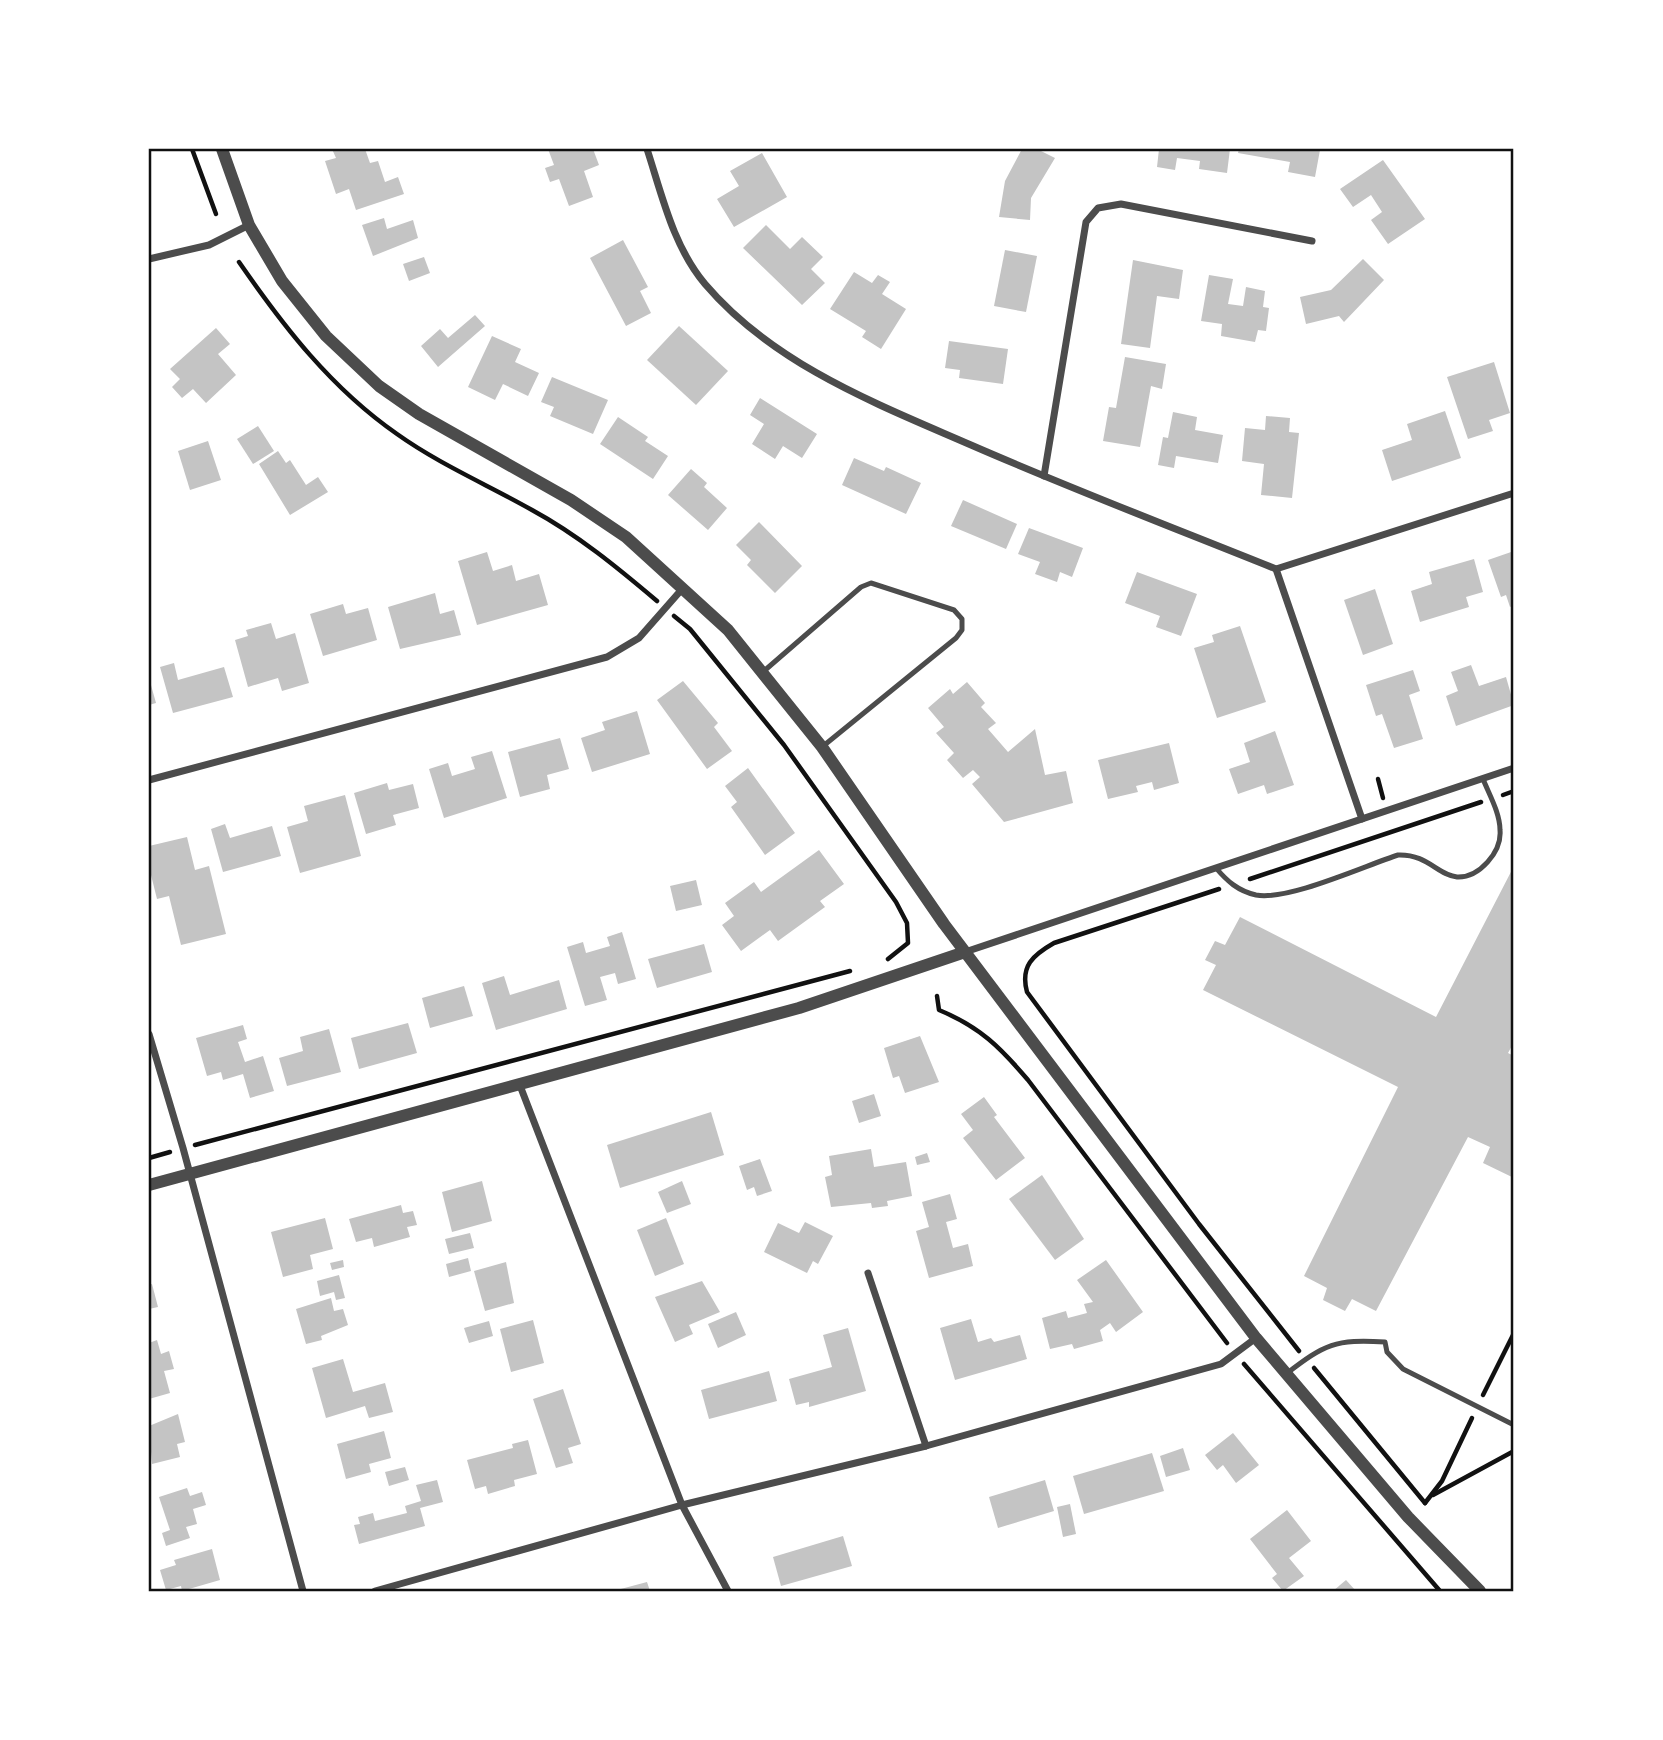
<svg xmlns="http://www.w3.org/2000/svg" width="1663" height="1740" viewBox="0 0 1663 1740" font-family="'Space Grotesk',sans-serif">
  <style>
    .building { fill: #c4c4c4 }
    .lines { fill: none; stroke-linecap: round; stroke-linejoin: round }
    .path { stroke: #111; stroke-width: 4.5 }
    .service { stroke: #4c4c4c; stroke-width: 5 }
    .minor { stroke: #4c4c4c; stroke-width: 7 }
    .tertiary { stroke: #4c4c4c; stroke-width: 12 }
    .neatline { fill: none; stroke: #111; stroke-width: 2.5 }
  </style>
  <rect width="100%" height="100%" fill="#fff"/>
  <g class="building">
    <polygon points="332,149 365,149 370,163 378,161 385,182 398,177 404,194 356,210 349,189 336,194 325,161 336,158"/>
    <polygon points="548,149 593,149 599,165 584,171 593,197 569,206 559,179 550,182 545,168 554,165"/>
    <polygon points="1022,149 1037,149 1055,158 1031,198 1030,220 999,217 1005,181"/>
    <polygon points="1159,149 1230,149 1227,173 1199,169 1200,161 1177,158 1175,170 1157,167"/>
    <polygon points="1239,149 1320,150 1315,177 1288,172 1290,162 1238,153"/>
    <polygon points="762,153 787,197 734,227 717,199 739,186 730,171"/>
    <polygon points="1383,160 1425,219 1388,244 1371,220 1382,212 1371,195 1353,207 1340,189"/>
    <polygon points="384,218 387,229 413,220 418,238 373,256 362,225"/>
    <polygon points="766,225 790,249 802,237 823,257 811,269 825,283 802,305 743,248"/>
    <polygon points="623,240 648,287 640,291 651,313 626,326 590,258"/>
    <polygon points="1005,250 1037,256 1026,312 994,306"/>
    <polygon points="424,257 430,273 409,281 403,264"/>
    <polygon points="1363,259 1384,280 1344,322 1339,316 1306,324 1300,297 1331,290"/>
    <polygon points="1133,260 1183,270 1179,299 1157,296 1150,348 1121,344"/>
    <polygon points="854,272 872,283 878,275 890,282 882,294 906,309 881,349 862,337 866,331 830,309"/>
    <polygon points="1209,275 1233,279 1228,304 1243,306 1246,287 1265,291 1263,307 1269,308 1266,331 1258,330 1255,342 1221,336 1222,324 1201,321"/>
    <polygon points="475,315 485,326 438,367 421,346 440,329 448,338"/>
    <polygon points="679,326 728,371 696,405 647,360"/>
    <polygon points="216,328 230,344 218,354 236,375 206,403 193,389 182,398 172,387 180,379 170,369"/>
    <polygon points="492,336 521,349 515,362 539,373 528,396 503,384 495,400 468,387"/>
    <polygon points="949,341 1008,349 1003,384 959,378 960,370 945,368"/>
    <polygon points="1125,357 1166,364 1162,389 1151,386 1140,447 1103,441 1109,407 1116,408"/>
    <polygon points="1494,362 1510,413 1489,420 1493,431 1468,439 1447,377"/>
    <polygon points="552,377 608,400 593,434 550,416 554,407 541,402"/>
    <polygon points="760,398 817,434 802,458 783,446 775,459 752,444 764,424 750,415"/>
    <polygon points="1445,411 1461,458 1392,481 1382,450 1412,440 1407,424"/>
    <polygon points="1173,412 1197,417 1195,430 1223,435 1218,463 1176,456 1174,468 1158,465 1163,437 1168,438"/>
    <polygon points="1266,416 1290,418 1289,432 1299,433 1292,498 1261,495 1264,464 1242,461 1245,428 1265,430"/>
    <polygon points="618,417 648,437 645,441 668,456 653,479 600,444"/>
    <polygon points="258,426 274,451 253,464 237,439"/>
    <polygon points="208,441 221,480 190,490 178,451"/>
    <polygon points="278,451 286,463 290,460 306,485 318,477 328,492 290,515 259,464"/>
    <polygon points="854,458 884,471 886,467 921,483 906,514 842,485"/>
    <polygon points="691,469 707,483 704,487 727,508 708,530 668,495"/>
    <polygon points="963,500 1017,524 1006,549 951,526"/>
    <polygon points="759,522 802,566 775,593 747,565 751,560 736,545"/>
    <polygon points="1029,528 1083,548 1072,577 1060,572 1057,582 1035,574 1040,562 1018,554"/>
    <polygon points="1514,551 1514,605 1510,607 1506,595 1501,597 1488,560"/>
    <polygon points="487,552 493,571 512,565 516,581 539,574 548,605 477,625 458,561"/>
    <polygon points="1474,559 1483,592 1466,597 1469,607 1420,622 1411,591 1432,584 1429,572"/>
    <polygon points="1137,572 1197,594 1181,636 1156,627 1160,616 1125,603"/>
    <polygon points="1375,589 1393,644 1363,655 1344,600"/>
    <polygon points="435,593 440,614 454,610 461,635 400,649 388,607"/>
    <polygon points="343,604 346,614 368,608 377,640 323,656 310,614"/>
    <polygon points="271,623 276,639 295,633 309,683 282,691 278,678 248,687 235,640 248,636 246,630"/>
    <polygon points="1240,626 1266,702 1217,718 1194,648 1214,642 1212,635"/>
    <polygon points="174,663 178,680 224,667 233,697 173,713 160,667"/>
    <polygon points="1471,665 1479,686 1506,677 1514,705 1456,726 1446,696 1458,691 1451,672"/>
    <polygon points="1413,670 1420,691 1409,695 1423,739 1394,748 1382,714 1376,716 1366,685"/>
    <polygon points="149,678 156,703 149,705"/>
    <polygon points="683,681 718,723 714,727 732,751 707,769 657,700"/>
    <polygon points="967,682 985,703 981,707 996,723 988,729 1008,752 1035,729 1045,775 1066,771 1073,803 1004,822 972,784 980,777 973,770 963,778 947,760 954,753 936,733 944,727 928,708 950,689 953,694"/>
    <polygon points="637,711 650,754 592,772 581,738 605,730 602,722"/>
    <polygon points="1275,731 1294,785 1267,794 1264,785 1238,794 1229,769 1250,762 1244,743"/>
    <polygon points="560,738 569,769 547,775 550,789 520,797 508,752"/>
    <polygon points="1169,743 1179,783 1154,790 1152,782 1136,786 1138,792 1108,799 1098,760"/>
    <polygon points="492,751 507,798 444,818 429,769 448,763 452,776 475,769 471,757"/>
    <polygon points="748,768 795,833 765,855 731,807 737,802 725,786"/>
    <polygon points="387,783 389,790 413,784 419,808 393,815 396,825 366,834 354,793"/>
    <polygon points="345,795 361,856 300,873 287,827 308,821 304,806"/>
    <polygon points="225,824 230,838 272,826 281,856 223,872 211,829"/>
    <polygon points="187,837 195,870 209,866 226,934 181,945 169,896 157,899 149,867 149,846"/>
    <polygon points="819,850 844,884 820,901 825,907 778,941 770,930 741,951 722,925 734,916 725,903 754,882 761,892"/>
    <polygon points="1514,866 1514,1042 1508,1053 1514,1056 1514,1178 1483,1163 1490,1147 1468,1137 1376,1311 1352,1299 1345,1311 1323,1300 1327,1288 1304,1276 1398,1087 1203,990 1216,965 1205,960 1215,941 1225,945 1240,917 1436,1017"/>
    <polygon points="696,880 702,905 676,911 670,886"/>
    <polygon points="622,932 636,979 618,984 615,973 600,977 607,1000 585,1006 567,947 583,942 586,953 610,946 607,937"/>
    <polygon points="704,944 712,972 657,988 648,959"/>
    <polygon points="504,976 510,995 559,980 567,1009 496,1030 482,983"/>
    <polygon points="464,986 473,1016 430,1028 422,998"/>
    <polygon points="408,1023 417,1053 359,1069 351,1038"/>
    <polygon points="243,1025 247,1039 238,1042 245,1062 263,1056 274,1091 250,1098 243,1074 223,1080 221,1072 207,1076 196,1038"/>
    <polygon points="329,1029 341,1072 287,1086 279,1058 303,1051 300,1037"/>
    <polygon points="920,1036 939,1082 905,1093 899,1076 893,1078 884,1048"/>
    <polygon points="874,1094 881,1116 859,1123 852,1101"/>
    <polygon points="984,1097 997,1115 994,1117 1025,1158 996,1180 963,1138 973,1130 961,1114"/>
    <polygon points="711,1112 724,1155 620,1188 607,1145"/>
    <polygon points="871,1149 874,1167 906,1162 912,1196 887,1201 888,1206 872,1208 871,1203 831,1207 825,1177 832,1175 829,1156"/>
    <polygon points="927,1153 930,1162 917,1165 915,1157"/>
    <polygon points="760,1159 772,1191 757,1196 754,1187 747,1190 739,1166"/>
    <polygon points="1042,1175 1084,1239 1055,1260 1009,1199"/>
    <polygon points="482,1181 492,1221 452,1232 442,1192"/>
    <polygon points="682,1181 691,1204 667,1213 658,1192"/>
    <polygon points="950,1194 957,1219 946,1222 953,1248 968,1244 973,1266 929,1278 916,1231 929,1227 922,1202"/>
    <polygon points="401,1205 403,1213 413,1211 417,1225 407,1227 410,1237 374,1247 372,1238 356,1242 349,1219"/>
    <polygon points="325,1218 333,1249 310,1255 313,1269 283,1277 271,1232"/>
    <polygon points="666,1218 684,1264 655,1276 637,1230"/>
    <polygon points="805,1222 833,1236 818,1264 813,1261 807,1273 764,1252 778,1223 799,1233"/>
    <polygon points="470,1233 474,1248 449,1254 445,1239"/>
    <polygon points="468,1258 471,1271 449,1277 446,1264"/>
    <polygon points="343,1260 344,1267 332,1270 330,1263"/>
    <polygon points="1106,1260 1143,1312 1116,1332 1110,1323 1100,1330 1103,1341 1074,1349 1072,1344 1050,1349 1042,1318 1066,1311 1068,1318 1087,1313 1084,1304 1093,1302 1077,1280"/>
    <polygon points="506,1262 514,1303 485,1311 474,1271"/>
    <polygon points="339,1275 345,1298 336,1300 334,1292 320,1296 317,1281"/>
    <polygon points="702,1281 720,1312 689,1325 693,1334 675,1342 655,1297"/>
    <polygon points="152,1284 158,1307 149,1309 149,1285"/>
    <polygon points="331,1298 334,1311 343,1309 348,1325 321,1336 322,1340 306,1344 296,1309"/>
    <polygon points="736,1312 746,1335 718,1348 708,1324"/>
    <polygon points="971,1319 978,1342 991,1338 994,1342 1020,1335 1027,1359 955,1380 940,1328"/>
    <polygon points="533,1320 544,1363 511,1372 500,1329"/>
    <polygon points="489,1321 493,1336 469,1343 464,1328"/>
    <polygon points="848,1328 866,1391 809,1407 809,1402 796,1405 789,1379 832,1367 823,1335"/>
    <polygon points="157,1340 161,1354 169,1351 174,1369 164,1371 170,1393 149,1399 149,1343"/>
    <polygon points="343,1359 353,1392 385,1383 393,1412 369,1418 365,1406 326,1418 312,1368"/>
    <polygon points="769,1371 777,1401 709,1419 701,1390"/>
    <polygon points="563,1389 581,1444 568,1448 573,1463 556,1468 533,1399"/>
    <polygon points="178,1414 185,1442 177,1444 180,1457 152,1464 149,1426"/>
    <polygon points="384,1431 391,1458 369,1464 371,1472 346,1479 337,1444"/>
    <polygon points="1233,1433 1259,1465 1236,1483 1223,1465 1217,1470 1205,1455"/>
    <polygon points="528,1440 537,1474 514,1480 515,1486 488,1494 486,1486 475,1489 467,1460 513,1448 512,1444"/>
    <polygon points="1183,1448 1190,1470 1166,1477 1160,1456"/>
    <polygon points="1152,1453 1164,1491 1084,1514 1073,1476"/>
    <polygon points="405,1467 409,1480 389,1486 385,1472"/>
    <polygon points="437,1480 443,1502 420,1508 425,1526 359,1544 354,1525 360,1524 358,1517 373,1513 375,1521 407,1513 405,1506 421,1501 416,1485"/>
    <polygon points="1045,1480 1054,1511 998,1528 989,1497"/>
    <polygon points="187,1488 190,1496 202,1492 206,1505 193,1509 197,1524 186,1527 190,1538 166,1546 162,1533 170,1530 159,1497"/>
    <polygon points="1070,1504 1076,1534 1063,1537 1057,1507"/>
    <polygon points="1287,1510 1311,1541 1289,1558 1304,1576 1283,1591 1272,1578 1277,1574 1250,1539"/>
    <polygon points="843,1536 852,1566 781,1586 773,1557"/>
    <polygon points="212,1549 220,1580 182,1591 181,1586 166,1590 160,1570 176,1565 174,1560"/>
    <polygon points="1346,1580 1356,1591 1333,1591"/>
    <polygon points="647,1582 650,1591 617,1591 617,1590"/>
  </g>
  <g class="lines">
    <g class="path">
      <polyline points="192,149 216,214"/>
      <path d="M239 262C284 327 331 388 397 434 439 464 488 485 532 510 578 535 618 568 657 601"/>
      <polyline points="674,616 690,629 784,745 896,902 907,923 908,943 888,959"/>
      <polyline points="1378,779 1383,798"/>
      <polyline points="1503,795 1514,791"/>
      <polyline points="1250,879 1481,802"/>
      <path d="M1219 889 1054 943C1033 955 1020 966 1027 992L1199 1224 1299 1351"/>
      <path d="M937 996 939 1010C980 1027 1000 1047 1028 1080L1227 1343"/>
      <polyline points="195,1145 850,971"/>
      <polyline points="149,1158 170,1152"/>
      <polyline points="1244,1364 1440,1591"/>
      <polyline points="1314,1368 1425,1503"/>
      <polyline points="1483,1395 1514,1333"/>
      <polyline points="1433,1495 1514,1451"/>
      <polyline points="1425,1503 1442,1481 1472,1418"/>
    </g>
    <g class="service">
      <polyline points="764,671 861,587 871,583 954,610 962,619 962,630 956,638 822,747"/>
      <path d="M1216 868C1227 881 1238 891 1256 895 1288 901 1364 866 1398 855 1428 854 1437 875 1457 877 1479 878 1502 852 1500 830 1500 813 1489 794 1483 779"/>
      <path d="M1286 1374C1325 1344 1335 1339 1385 1342L1387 1352 1403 1369 1514 1425"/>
    </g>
    <g class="minor">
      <path d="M647 149C662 195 673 246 705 284 774 365 877 404 971 445 1072 489 1174 528 1276 569L1362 819"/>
      <polyline points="149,259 209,245 249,225"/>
      <polyline points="1044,476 1086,222 1098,208 1121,204 1312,241"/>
      <polyline points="1276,569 1514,493"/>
      <polyline points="149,780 607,657 639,638 683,588"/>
      <polyline points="965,952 1514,768"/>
      <polyline points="149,1034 183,1148 303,1591"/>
      <polyline points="519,1083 682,1505 728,1591"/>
      <polyline points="868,1273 926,1446"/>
      <polyline points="375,1591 682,1505 926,1446 1221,1364 1256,1338"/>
    </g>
    <g class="tertiary">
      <polyline points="222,149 249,225 282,281 326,336 379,386 419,414 571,500 626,537 728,630 822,747 944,924 1256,1338 1408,1517 1480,1591"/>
      <polyline points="149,1185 799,1008 965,952"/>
    </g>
  </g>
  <rect width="1663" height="1740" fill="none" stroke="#ffffff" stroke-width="301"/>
  <rect x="150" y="150" width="1362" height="1440" class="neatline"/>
</svg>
